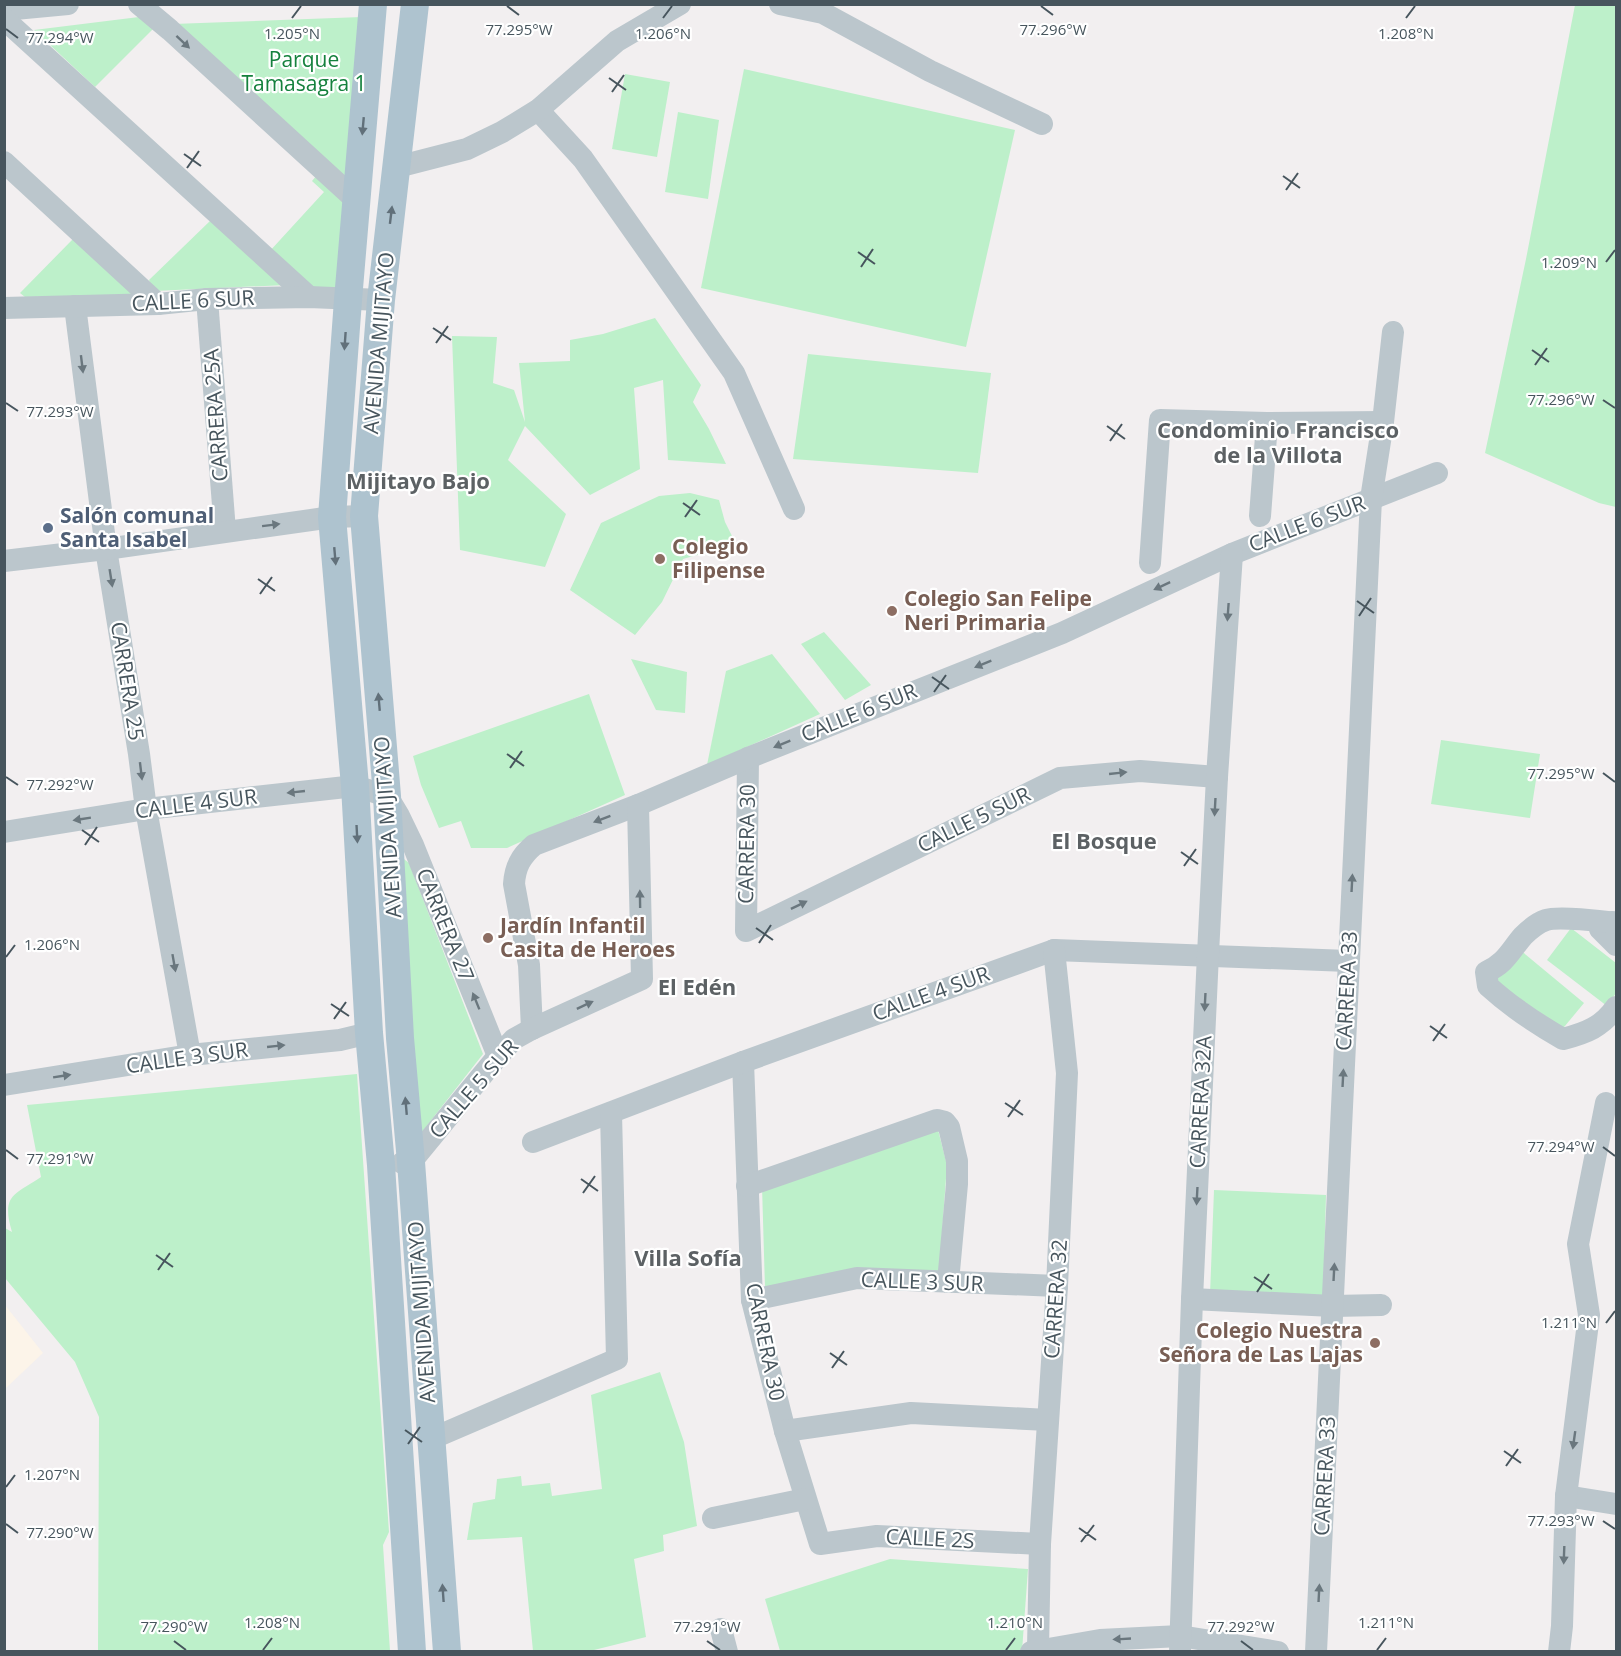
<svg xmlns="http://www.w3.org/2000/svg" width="1621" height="1656" viewBox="0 0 1621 1656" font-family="'Open Sans',sans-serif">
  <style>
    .commercial { fill: #fcf4e9 }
    .green { fill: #bdf0ca }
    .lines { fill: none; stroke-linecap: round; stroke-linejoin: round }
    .minor { stroke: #bbc6cc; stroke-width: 22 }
    .major { stroke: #aec3cf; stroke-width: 28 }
    .oneway { fill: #6a777e }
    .oneway2 { fill: #61707a }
    .ticks { fill: none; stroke: #47555d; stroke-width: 2 }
    .service-dot { fill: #5c6f8a; stroke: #fff; stroke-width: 2 }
    .education-dot { fill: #8d6e63; stroke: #fff; stroke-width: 2 }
    .labels { text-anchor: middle; stroke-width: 4.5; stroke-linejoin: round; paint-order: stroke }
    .park-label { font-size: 21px; fill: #15813d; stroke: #fff }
    .street-label { font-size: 21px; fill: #47555d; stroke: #fff }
    .service-label { font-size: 21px; font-weight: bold; fill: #4e5e75; stroke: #fff; text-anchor: start }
    .education-label { font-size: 21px; font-weight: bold; fill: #785e54; stroke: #fff; text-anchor: start }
    .neighbourhood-label { font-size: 22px; font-weight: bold; fill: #5c6164; stroke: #fff }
    .ticks-label { font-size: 15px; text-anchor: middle; fill: #47555d; stroke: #fff; stroke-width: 4.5; stroke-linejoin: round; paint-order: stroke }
  </style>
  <rect width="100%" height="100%" fill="#f2eff0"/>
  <polygon class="commercial" points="5,1305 43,1353 5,1389"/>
  <g class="green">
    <polygon points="1575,5 1616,5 1616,507 1599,503 1485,453 1526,259"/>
    <polygon points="147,16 154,28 95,87 34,30"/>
    <polygon points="362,17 348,184 173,24"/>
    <polygon points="744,69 1015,130 966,347 701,288"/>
    <polygon points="625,74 670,82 657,157 612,149"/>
    <polygon points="678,112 719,120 708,199 665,192"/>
    <polygon points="317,175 349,201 342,291 314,292 269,252 324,192 312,181"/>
    <polygon points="210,221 286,285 154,291 149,280"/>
    <polygon points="73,239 137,295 25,297 20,293"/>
    <polygon points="655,318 701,385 693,402 709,429 726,464 668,460 663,380 634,388 640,469 590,495 525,426 508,460 566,514 545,567 460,550 452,336 497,337 493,383 514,390 525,422 519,363 570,361 570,340 603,334"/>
    <polygon points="808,354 991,373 978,473 793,459"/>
    <polygon points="690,493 719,500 725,522 736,544 683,559 662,602 635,635 570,590 601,523 659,496"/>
    <polygon points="824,632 871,685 845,700 801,644"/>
    <polygon points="772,654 820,714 707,765 726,671"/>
    <polygon points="631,659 687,672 685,713 656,710"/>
    <polygon points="589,694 625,795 507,848 471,848 461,821 439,828 421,785 413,756"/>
    <polygon points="1441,740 1540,754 1530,818 1431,804"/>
    <polygon points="400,856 409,863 483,1054 418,1137"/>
    <polygon points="1571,928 1616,963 1616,993 1607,1006 1547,960"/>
    <polygon points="1519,949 1584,1003 1560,1032 1494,979"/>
    <path d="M357 1074 389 1532 383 1545 390 1651H98L99 1417 75 1362 5 1278V1228L12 1232C1 1195 14 1195 41 1177L27 1105Z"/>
    <polygon points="937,1126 947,1165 939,1273 765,1288 762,1186"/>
    <polygon points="1214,1190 1326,1195 1323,1300 1210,1295"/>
    <polygon points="660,1372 684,1442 697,1526 663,1535 664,1551 634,1559 646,1637 590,1651 533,1651 522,1537 467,1540 473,1503 495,1499 497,1479 521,1476 522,1486 550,1483 552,1496 602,1489 591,1395"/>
    <polygon points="890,1559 1028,1569 1022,1651 780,1651 765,1599"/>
  </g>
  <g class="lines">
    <g class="minor">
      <polyline points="139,4 170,30 357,201"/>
      <polyline points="780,4 823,13 930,71 1042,124"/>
      <polyline points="4,10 68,4"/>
      <polyline points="4,19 309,297"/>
      <polyline points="538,110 583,159 734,373 794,509"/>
      <polyline points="4,162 158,304"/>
      <polyline points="397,167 467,149 502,132 538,110 617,41 680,4"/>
      <polyline points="207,299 225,531"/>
      <polyline points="75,306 106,549 139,754 146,809 190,1055"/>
      <polyline points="4,308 158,304 207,299 309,297 381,300"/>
      <polyline points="1260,516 1267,423"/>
      <polyline points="4,561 106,549 332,517 364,516"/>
      <polyline points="1150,563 1160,420 1267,423 1383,422"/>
      <polyline points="748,758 746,931 1060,778 1140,771 1217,777"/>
      <polyline points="4,832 146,809 355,786 387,796 399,816 413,845 498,1056"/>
      <polyline points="1612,922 1600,929 1616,945"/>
      <path d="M1616 923C1602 921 1558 916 1546 920 1537 923 1529 930 1523 936 1510 951 1506 963 1486 972L1488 986C1511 1007 1537 1024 1563 1039 1586 1033 1602 1027 1616 1007"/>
      <path d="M532 1029 529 965 514 884C515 867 521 856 534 845L638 805 748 758 1062 633 1232 554 1437 473"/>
      <polyline points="743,1062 752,1300 785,1431 820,1544 877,1536 1040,1544"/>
      <polyline points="4,1085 190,1055 340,1040 369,1033"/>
      <polyline points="533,1142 743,1062 1054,950 1348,961"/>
      <polyline points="402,1163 411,1162 498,1056 514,1039 532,1029 642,979 638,805"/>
      <polyline points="747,1186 937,1120 945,1122 949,1127 957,1161 957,1184 948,1282"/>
      <polyline points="1192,1299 1333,1306 1381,1305"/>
      <polyline points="752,1300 857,1278 1057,1286"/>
      <polyline points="785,1431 911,1413 1048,1420"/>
      <polyline points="431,1439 617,1359 611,1113"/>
      <polyline points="1566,1496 1616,1504"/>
      <polyline points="713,1518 805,1499"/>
      <polyline points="721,1629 727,1652"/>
      <polyline points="1038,1649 1040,1544 1057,1286 1067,1073 1054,950"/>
      <polyline points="1031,1652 1100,1640 1180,1636 1278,1652"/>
      <polyline points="1180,1652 1192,1299 1208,954 1217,777 1232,554"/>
      <polyline points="1316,1652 1371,499 1383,422 1393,332"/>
      <polyline points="1559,1652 1562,1626 1566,1496 1589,1315 1578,1244 1606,1103"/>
    </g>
    <g class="major">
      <polyline points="373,4 348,300 332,517 355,786 369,1033 381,1165 412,1652"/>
      <polyline points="415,4 381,300 364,516 387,796 400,1038 411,1162 447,1652"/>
    </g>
  </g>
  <defs><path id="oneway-solid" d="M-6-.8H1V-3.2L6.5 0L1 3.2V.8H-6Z" transform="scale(1.5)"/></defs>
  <g class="oneway">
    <use href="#oneway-solid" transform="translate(183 42) rotate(43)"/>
    <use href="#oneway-solid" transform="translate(82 364) rotate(83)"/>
    <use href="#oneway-solid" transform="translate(271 525) rotate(-7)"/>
    <use href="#oneway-solid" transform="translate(111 578) rotate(81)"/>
    <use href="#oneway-solid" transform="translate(1162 586) rotate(155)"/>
    <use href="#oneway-solid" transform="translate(1228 612) rotate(94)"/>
    <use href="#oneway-solid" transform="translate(983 664) rotate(158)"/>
    <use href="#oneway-solid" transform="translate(782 744) rotate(158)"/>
    <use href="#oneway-solid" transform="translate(141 771) rotate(83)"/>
    <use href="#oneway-solid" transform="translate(1118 773) rotate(-6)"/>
    <use href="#oneway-solid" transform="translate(296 792) rotate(174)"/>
    <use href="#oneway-solid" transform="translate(1215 807) rotate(93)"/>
    <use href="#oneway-solid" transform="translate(82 819) rotate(171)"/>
    <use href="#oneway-solid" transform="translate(602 819) rotate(159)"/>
    <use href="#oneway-solid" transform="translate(1352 883) rotate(-87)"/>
    <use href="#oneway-solid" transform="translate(640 899) rotate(-91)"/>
    <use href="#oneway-solid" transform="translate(799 905) rotate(-26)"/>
    <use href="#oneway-solid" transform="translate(174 963) rotate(80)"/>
    <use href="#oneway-solid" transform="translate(476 1001) rotate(-112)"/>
    <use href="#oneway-solid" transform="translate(1205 1002) rotate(93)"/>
    <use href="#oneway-solid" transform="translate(585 1005) rotate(-25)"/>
    <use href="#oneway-solid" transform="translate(276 1046) rotate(-6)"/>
    <use href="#oneway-solid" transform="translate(62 1076) rotate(-9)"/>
    <use href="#oneway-solid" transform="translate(1343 1078) rotate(-87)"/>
    <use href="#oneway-solid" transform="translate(1197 1196) rotate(93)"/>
    <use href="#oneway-solid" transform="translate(1334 1272) rotate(-87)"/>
    <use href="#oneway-solid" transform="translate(1574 1440) rotate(98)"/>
    <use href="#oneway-solid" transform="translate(1564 1555) rotate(92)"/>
    <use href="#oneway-solid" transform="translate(1319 1593) rotate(-87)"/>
    <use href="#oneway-solid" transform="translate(1122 1639) rotate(177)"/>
  </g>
  <g class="oneway2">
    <use href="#oneway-solid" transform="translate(363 126) rotate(95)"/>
    <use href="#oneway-solid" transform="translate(391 215) rotate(-83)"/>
    <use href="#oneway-solid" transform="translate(345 341) rotate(94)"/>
    <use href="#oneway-solid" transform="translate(335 556) rotate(85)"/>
    <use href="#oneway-solid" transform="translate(379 702) rotate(-95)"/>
    <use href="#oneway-solid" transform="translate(357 834) rotate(87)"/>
    <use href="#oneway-solid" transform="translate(406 1106) rotate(-95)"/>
    <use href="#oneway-solid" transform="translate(443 1593) rotate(-94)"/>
  </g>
  <path class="ticks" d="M507 6 519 15M1041 6 1053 15M292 18 301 6M663 18 672 6M1406 18 1415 6M6 29 18 38M609 78 626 90M612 92 624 75M184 154 201 166M187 168 199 151M1283 176 1300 188M1286 190 1298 173M858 252 875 264M1606 262 1615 250M861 267 873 249M433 328 451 340M436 343 448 326M1532 350 1549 362M1535 365 1547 348M1603 400 1615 408M6 403 18 411M1107 426 1125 439M1110 441 1122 424M683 503 700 515M685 517 697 500M258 579 275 591M260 594 272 577M1357 601 1374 613M1359 616 1371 598M932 677 949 689M934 692 946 675M507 754 524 766M510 768 522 751M1603 773 1615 782M6 777 18 785M82 830 99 842M85 845 97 827M1181 852 1198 864M1184 866 1196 849M756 928 773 940M759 943 771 925M6 957 15 945M331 1004 349 1016M334 1019 346 1002M1430 1026 1447 1038M1433 1041 1445 1024M1005 1103 1023 1115M1008 1117 1020 1100M1603 1147 1615 1156M6 1150 18 1159M581 1179 598 1191M583 1193 595 1176M156 1255 173 1267M158 1270 170 1253M1254 1277 1272 1289M1257 1292 1269 1274M1606 1323 1615 1311M830 1353 847 1365M832 1368 844 1351M405 1430 422 1442M408 1444 420 1427M1504 1451 1521 1463M1506 1466 1518 1449M6 1487 15 1475M1603 1521 1615 1529M6 1524 18 1533M1079 1528 1096 1540M1081 1542 1094 1525M174 1641 186 1650M707 1641 720 1650M1241 1641 1253 1650M263 1650 272 1638M1006 1650 1015 1638M1377 1650 1386 1638"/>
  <circle class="service-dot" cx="48" cy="528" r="6"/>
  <g class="education-dot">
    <circle cx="660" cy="559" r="6"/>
    <circle cx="892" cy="611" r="6"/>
    <circle cx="488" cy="938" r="6"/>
    <circle cx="1375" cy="1343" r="6"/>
  </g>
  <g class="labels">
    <g class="park-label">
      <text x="304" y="67">Parque<tspan x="304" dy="24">Tamasagra 1</tspan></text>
    </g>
    <g class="street-label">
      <text transform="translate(193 301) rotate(-3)" y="7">CALLE 6 SUR</text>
      <text transform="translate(379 343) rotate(-85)" y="7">AVENIDA MIJITAYO</text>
      <text transform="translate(216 415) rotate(-94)" y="7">CARRERA 25A</text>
      <text transform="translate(1307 524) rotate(-21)" y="7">CALLE 6 SUR</text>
      <text transform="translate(127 681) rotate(81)" y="7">CARRERA 25</text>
      <text transform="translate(859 713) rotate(-22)" y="7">CALLE 6 SUR</text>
      <text transform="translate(196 804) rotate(-7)" y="7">CALLE 4 SUR</text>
      <text transform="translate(974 820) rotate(-26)" y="7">CALLE 5 SUR</text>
      <text transform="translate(388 827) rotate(-94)" y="7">AVENIDA MIJITAYO</text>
      <text transform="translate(747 844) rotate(-89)" y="7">CARRERA 30</text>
      <text transform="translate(445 925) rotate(68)" y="7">CARRERA 27</text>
      <text transform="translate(1347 991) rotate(-87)" y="7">CARRERA 33</text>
      <text transform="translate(931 994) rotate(-20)" y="7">CALLE 4 SUR</text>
      <text transform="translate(187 1058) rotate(-8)" y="7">CALLE 3 SUR</text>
      <text transform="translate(474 1089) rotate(-49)" y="7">CALLE 5 SUR</text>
      <text transform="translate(1201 1102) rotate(-87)" y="7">CARRERA 32A</text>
      <text transform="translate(922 1282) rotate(2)" y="7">CALLE 3 SUR</text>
      <text transform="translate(1056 1299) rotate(-86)" y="7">CARRERA 32</text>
      <text transform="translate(422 1312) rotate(-94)" y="7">AVENIDA MIJITAYO</text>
      <text transform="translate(765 1342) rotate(78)" y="7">CARRERA 30</text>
      <text transform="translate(1325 1476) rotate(-87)" y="7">CARRERA 33</text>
      <text transform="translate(930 1539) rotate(3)" y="7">CALLE 2S</text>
    </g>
    <g class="service-label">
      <text x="60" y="523">Salón comunal<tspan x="60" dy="24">Santa Isabel</tspan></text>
    </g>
    <g class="education-label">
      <text x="672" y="554">Colegio<tspan x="672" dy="24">Filipense</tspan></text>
      <text x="904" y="606">Colegio San Felipe<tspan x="904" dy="24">Neri Primaria</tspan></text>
      <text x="500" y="933">Jardín Infantil<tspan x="500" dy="24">Casita de Heroes</tspan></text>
      <text x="1363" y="1338" text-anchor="end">Colegio Nuestra<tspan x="1363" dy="24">Señora de Las Lajas</tspan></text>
    </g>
    <g class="neighbourhood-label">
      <text x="1278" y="438">Condominio Francisco<tspan x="1278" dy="25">de la Villota</tspan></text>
      <text x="418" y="489">Mijitayo Bajo</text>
      <text x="1104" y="849">El Bosque</text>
      <text x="697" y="995">El Edén</text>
      <text x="688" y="1266">Villa Sofía</text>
    </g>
  </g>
  <g class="ticks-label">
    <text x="519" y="35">77.295°W</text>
    <text x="1053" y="35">77.296°W</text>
    <text x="292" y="39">1.205°N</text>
    <text x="663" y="39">1.206°N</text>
    <text x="1406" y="39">1.208°N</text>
    <text x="60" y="43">77.294°W</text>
    <text x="1569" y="268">1.209°N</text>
    <text x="1561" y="405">77.296°W</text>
    <text x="60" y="417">77.293°W</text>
    <text x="1561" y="779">77.295°W</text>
    <text x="60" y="790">77.292°W</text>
    <text x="52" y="950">1.206°N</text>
    <text x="1561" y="1152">77.294°W</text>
    <text x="60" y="1164">77.291°W</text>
    <text x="1569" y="1328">1.211°N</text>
    <text x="52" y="1480">1.207°N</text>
    <text x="1561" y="1526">77.293°W</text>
    <text x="60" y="1538">77.290°W</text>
    <text x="272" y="1628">1.208°N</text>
    <text x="1015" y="1628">1.210°N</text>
    <text x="1386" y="1628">1.211°N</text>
    <text x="174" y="1632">77.290°W</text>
    <text x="707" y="1632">77.291°W</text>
    <text x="1241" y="1632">77.292°W</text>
  </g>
  <rect width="1621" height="1656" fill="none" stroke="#47555d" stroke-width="12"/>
</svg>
